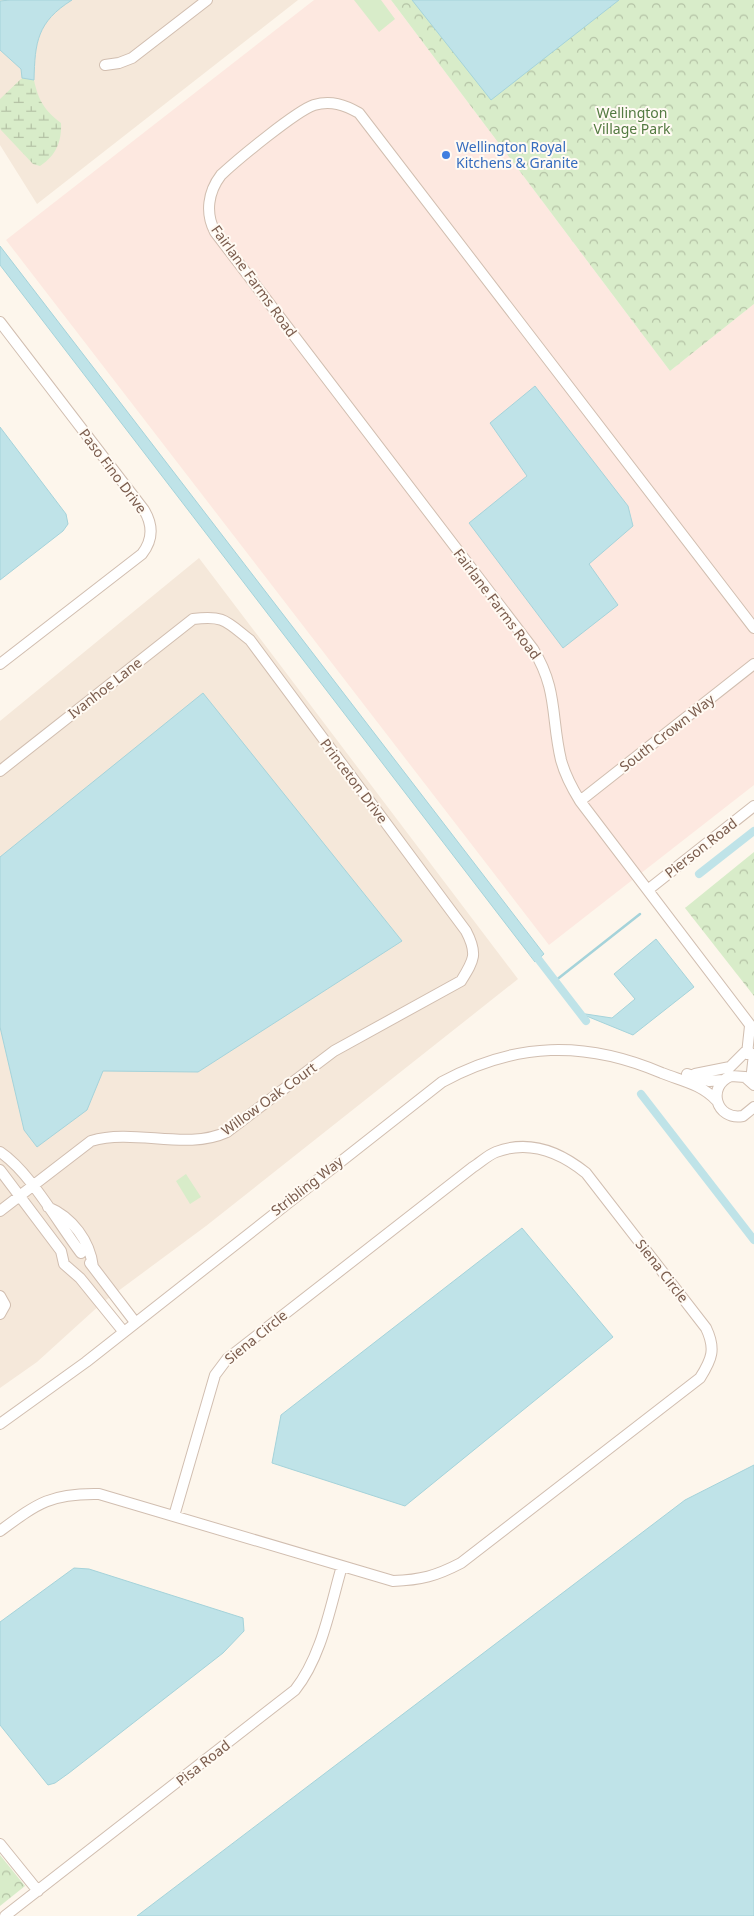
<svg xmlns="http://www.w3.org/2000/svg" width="754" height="1916" viewBox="0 0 754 1916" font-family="'Noto Sans',sans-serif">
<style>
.residential{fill:#f5e8da}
.commercial{fill:#fde8e0}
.grass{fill:#d8ecc9}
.wetland{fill:url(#wetland-marsh)}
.park{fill:url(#park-crowns)}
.water{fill:#bfe3e8;stroke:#a5d3da}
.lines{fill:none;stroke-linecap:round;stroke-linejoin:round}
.stream{stroke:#a5d3da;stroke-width:2.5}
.canal{stroke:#bfe3e8;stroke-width:8}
.minor-casing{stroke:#d1beb0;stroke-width:12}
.minor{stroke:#fff;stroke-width:10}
.shop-dot{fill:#3f7fe0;stroke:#fffaf3;stroke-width:2}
.labels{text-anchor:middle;stroke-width:4;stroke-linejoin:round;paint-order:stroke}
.park-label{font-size:14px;fill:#537a41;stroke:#fffaf3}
.shop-label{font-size:14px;fill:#366cbe;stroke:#fffaf3;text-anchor:start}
.street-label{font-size:14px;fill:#7a5c4d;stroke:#fffaf3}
</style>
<defs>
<pattern id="wetland-marsh" width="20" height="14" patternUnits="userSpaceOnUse" patternTransform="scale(1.25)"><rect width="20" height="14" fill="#d8ecc9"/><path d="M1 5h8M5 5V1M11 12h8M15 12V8" fill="none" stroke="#b4c2a5"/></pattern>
<pattern id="park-crowns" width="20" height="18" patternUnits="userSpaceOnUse" patternTransform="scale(1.25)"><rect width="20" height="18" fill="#d8ecc9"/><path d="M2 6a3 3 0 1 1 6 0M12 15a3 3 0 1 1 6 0" fill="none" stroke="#b4c2a5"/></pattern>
</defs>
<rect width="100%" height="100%" fill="#fdf6ec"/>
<path class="residential" d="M0 0H298L37 204 0 145Z
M199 558 518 979 206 1226 102 1303 37 1362 0 1388V721Z"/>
<path class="commercial" d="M314 0H391L670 371 754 304V785L549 945 6 240Z"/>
<path class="grass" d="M354 0H381L395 19 379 32Z
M186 1174 201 1197 190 1204 176 1181Z"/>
<path class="wetland" d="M22 78 34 80C38 100 45 111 61 123 62 141 56 156 40 166L33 164 0 129V99Z"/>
<path class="park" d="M391 0H754V304L670 371Z
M754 852V996L685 908Z
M0 1855 25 1886 0 1906Z"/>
<path class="water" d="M10 0H72C37 22 35 42 34 80L22 78 21 69 0 50V1Z
M412 0H619L491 100Z
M0 246 544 954 535 962 0 265Z
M535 386 628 506 633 526 589 564 618 605 563 648 469 523 527 476 490 423Z
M0 427 66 514 68 524 63 531 0 580Z
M203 693 402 941 198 1072 103 1071 87 1110 37 1147 24 1130 0 1027V857Z
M656 939 694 987 633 1035 579 1013 612 1018 635 999 614 974Z
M522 1228 613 1337 405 1506 272 1463 281 1415Z
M754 1465V1916H137L685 1500Z
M74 1568 89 1569 243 1618 244 1631 223 1653 69 1773 55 1783 48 1785 0 1725V1622Z"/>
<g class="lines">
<path class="stream" d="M555 981 640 914"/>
<path class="canal" d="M699 874 754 831
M532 951 586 1021
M641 1094 754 1240"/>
<defs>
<path id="minor" d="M105 65 119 63 132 58 207 0
M0 322 144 510C153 525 153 540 142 554L0 664
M754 628 359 113C345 105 331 100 314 105 296 111 237 160 221 175 208 192 205 213 215 232L533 649C558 689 551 718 561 760 565 775 572 788 580 801L754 1030
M0 771 193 619C224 615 226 621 250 640L466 931C478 954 474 960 461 981L334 1051 227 1132C186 1151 135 1128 91 1141L0 1211
M580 801 754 664
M649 889 754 806
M747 1054 750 1026
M687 1074 709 1081 724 1080
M695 1074 730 1067 748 1049
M751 1081 754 1054
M754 1085 745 1077 731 1076C706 1086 716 1121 743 1116L754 1107
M0 1152C30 1172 58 1223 81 1253
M0 1170 61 1251 64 1264 80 1278 123 1331
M48 1207C72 1217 90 1241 93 1267
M90 1263 135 1322
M0 1296 5 1305 0 1314
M0 1424 86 1362 442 1082C515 1042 585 1040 662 1073 682 1081 701 1084 716 1100
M0 1531C38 1503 51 1493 99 1494L393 1581C421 1580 436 1576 461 1563L700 1378C712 1359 716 1349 706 1328L586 1173C560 1152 530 1139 496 1152 488 1155 481 1162 473 1167L227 1359 215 1375 174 1516
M0 1844 38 1891
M5 1916 295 1690C322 1656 330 1607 342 1566"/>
</defs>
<use href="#minor" class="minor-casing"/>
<use href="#minor" class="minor"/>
</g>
<circle class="shop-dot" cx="446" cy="155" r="5"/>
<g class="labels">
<g class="park-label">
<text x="632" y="118">Wellington<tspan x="632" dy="16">Village Park</tspan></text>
</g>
<g class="shop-label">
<text x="456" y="152">Wellington Royal<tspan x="456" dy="16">Kitchens &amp; Granite</tspan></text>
</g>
<g class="street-label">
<text transform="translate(254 281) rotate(54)" y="5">Fairlane Farms Road</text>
<text transform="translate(113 471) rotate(53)" y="5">Paso Fino Drive</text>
<text transform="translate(497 604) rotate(53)" y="5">Fairlane Farms Road</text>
<text transform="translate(105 688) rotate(-38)" y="5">Ivanhoe Lane</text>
<text transform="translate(667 733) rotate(-38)" y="5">South Crown Way</text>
<text transform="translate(354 781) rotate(53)" y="5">Princeton Drive</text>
<text transform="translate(701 848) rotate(-38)" y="5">Pierson Road</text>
<text transform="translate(269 1099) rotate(-36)" y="5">Willow Oak Court</text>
<text transform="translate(307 1186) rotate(-38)" y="5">Stribling Way</text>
<text transform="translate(662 1271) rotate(52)" y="5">Siena Circle</text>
<text transform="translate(256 1337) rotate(-39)" y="5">Siena Circle</text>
<text transform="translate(203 1763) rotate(-38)" y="5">Pisa Road</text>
</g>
</g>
</svg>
